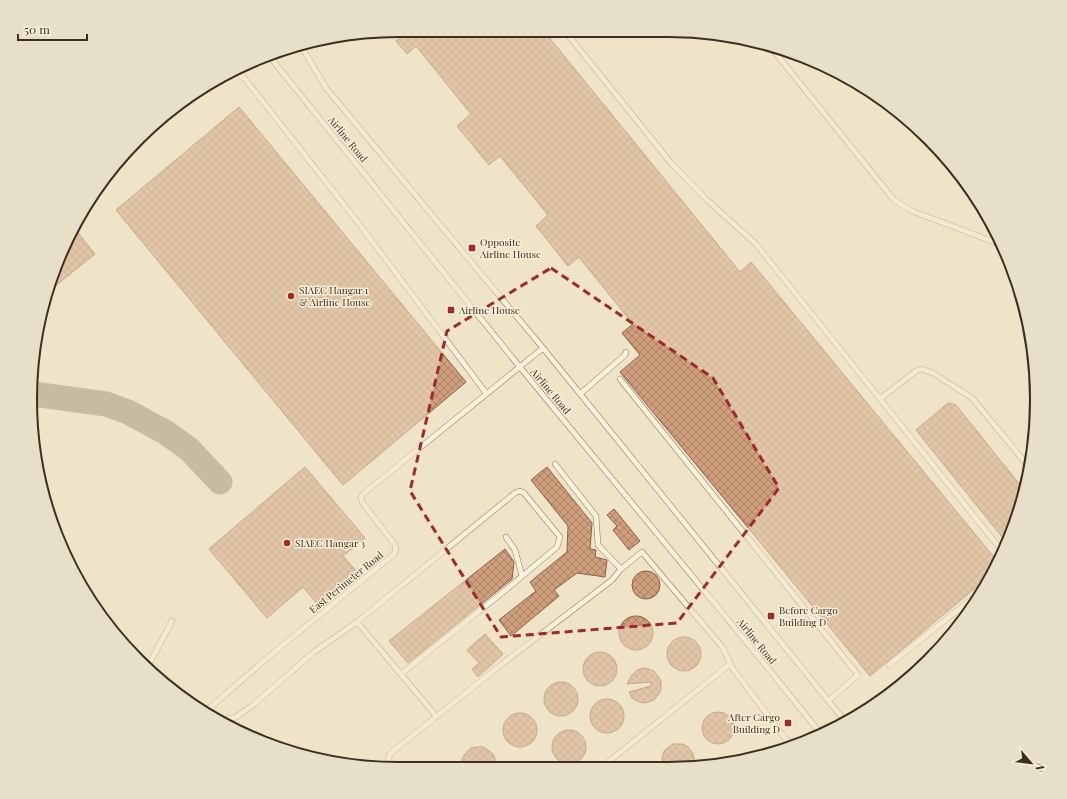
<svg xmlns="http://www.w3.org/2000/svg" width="1067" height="799" viewBox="0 0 1067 799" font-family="'Playfair Display',serif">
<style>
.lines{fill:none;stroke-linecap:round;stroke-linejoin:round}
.taxiway{stroke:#968974;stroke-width:25}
.building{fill:url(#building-cross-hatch);stroke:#8d5f41}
.service-casing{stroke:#8d765c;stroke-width:6}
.service{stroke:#faf1dc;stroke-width:5}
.marked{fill:none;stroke:#9e2a2b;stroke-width:3;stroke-dasharray:8 5;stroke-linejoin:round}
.poi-dot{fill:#9e2a2b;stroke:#f7eed8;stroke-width:1.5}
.labels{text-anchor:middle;stroke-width:3;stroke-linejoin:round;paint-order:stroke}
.street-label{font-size:10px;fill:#3d2e20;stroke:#f7eed8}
.poi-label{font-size:10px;fill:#3d2e20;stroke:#f7eed8;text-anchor:start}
.rim{fill:none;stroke:#3d2e20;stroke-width:2}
</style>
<defs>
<pattern id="building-cross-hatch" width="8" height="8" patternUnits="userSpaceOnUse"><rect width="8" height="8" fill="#cf9f7d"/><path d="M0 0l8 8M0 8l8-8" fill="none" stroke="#a98266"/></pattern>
</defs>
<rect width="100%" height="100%" fill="#f0e4c8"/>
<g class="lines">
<path class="taxiway" d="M33 394 106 404 128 412 165 432 189 449 220 482"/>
</g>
<path class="building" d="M409 30H543L740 272 751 262 998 562 992 574 870 676 620 372 640 355 622 333 633 324 579 257 568 266 536 226 548 215 500 156 489 165 457 126 471 114 416 46 407 54 396 41Z
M239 107 466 382 343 485 116 210Z
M74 228 95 254 49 291 68 236Z
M948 403 956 405 1024 490 1017 518 1006 542 916 430Z
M305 467 365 538 343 556 359 574 320 607 303 587 267 618 209 549Z
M547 467 592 523 590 549 596 550 595 557 607 560 605 577 577 573 554 590 559 596 511 636 499 620 536 591 530 582 567 552 568 526 531 480Z
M614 509 640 541 629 550 613 530 617 526 607 515Z
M505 549 514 562 512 579 408 663 389 641Z
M632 585a14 14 0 1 1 28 0a14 14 0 1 1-28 0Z
M619 633a17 17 0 1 1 34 0a17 17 0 1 1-34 0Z
M485 634 503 654 478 677 472 669 479 663 467 650Z
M667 654a17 17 0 1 1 34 0a17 17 0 1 1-34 0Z
M583 669a17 17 0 1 1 34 0a17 17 0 1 1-34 0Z
M643 668 649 669 654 671 658 676 661 681V690L658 695 654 700 649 702 643 703 637 701 632 698 629 692 651 686V682L627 684 631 676 637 670Z
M544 699a17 17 0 1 1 34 0a17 17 0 1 1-34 0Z
M590 716a17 17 0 1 1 34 0a17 17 0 1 1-34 0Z
M702 728a16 16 0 1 1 32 0a16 16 0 1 1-32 0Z
M503 730a17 17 0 1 1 34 0a17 17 0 1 1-34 0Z
M552 747a17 17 0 1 1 34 0a17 17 0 1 1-34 0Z
M673 744H683L688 747 692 752 694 757 693 766H663L662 757 664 751Z
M477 747H483L488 750 493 754 495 759 496 767 461 768 462 759 465 754 471 748Z"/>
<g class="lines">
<defs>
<path id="service" d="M564 30 671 163 707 200 756 244 767 258 1002 551
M300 44 326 88 543 348 844 720
M769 45 894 200 912 211 1002 245
M270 57 519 366 763 662 821 734
M230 73H238L245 79 356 220 486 393
M136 142 171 113
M620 379 858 675 828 701
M580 394 625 355 626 352
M881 398 916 371 921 369 933 373 972 398 1029 467
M555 464 596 516 598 545 621 569
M506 537 515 550 522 576
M357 622 436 716
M889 665 983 590
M147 668 172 621
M205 712 266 659 394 554 396 550 395 545 362 502 361 498 363 494 543 348
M216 720H223L236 717 253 705 314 652 357 622 515 493 520 491 524 493 560 537 557 547 508 588 401 674
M602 767 730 664
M398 768 391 764 388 760 389 756 392 752 502 664 612 580 621 569 642 552 723 648 733 669 791 746"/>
</defs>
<use href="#service" class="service-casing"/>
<use href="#service" class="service"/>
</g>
<path d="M0 0H1067V799H0ZM551 268 713 378 779 488 677 623 501 637 410 491 447 331Z" fill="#f0e4c8" fill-opacity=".55" fill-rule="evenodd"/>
<path class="marked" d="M551 268 713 378 779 488 677 623 501 637 410 491 447 331Z"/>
<g class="poi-dot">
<rect x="468" y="244" width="8" height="8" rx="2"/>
<circle cx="291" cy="296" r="4"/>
<rect x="447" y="306" width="8" height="8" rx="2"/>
<circle cx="287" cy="543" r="4"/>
<rect x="767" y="612" width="8" height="8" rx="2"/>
<rect x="784" y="719" width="8" height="8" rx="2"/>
</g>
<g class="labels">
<g class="street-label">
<text transform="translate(348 139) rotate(51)" y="4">Airline Road</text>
<text transform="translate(551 391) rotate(50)" y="4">Airline Road</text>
<text transform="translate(346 582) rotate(-39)" y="4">East Perimeter Road</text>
<text transform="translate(757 641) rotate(51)" y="4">Airline Road</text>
</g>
<g class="poi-label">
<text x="480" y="246">Opposite<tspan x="480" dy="12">Airline House</tspan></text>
<text x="299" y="294">SIAEC Hangar 1<tspan x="299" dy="12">&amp; Airline House</tspan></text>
<text x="459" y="314">Airline House</text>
<text x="295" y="547">SIAEC Hangar 3</text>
<text x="779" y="614">Before Cargo<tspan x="779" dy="12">Building D</tspan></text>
<text x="780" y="721" text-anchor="end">After Cargo<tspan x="780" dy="12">Building D</tspan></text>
</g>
</g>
<path d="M0 0H1067V799H0ZM399 37H668A362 362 0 0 1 1030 399V400A362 362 0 0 1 668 762H399A362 362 0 0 1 37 400V399A362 362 0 0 1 399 37Z" fill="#e8dfc9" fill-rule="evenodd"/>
<path class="rim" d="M399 37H668A362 362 0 0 1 1030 399V400A362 362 0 0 1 668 762H399A362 362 0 0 1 37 400V399A362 362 0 0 1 399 37Z"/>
<g transform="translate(1031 763) rotate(118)" stroke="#f7eed8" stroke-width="3" paint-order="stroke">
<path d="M0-3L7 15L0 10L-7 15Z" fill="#3d2e20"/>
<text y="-6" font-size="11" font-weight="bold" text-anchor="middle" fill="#3d2e20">N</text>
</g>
<path d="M18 34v6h69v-6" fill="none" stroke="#3d2e20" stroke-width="2"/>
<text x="24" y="34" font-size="12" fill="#3d2e20" stroke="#f7eed8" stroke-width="3" paint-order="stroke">50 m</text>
</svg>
